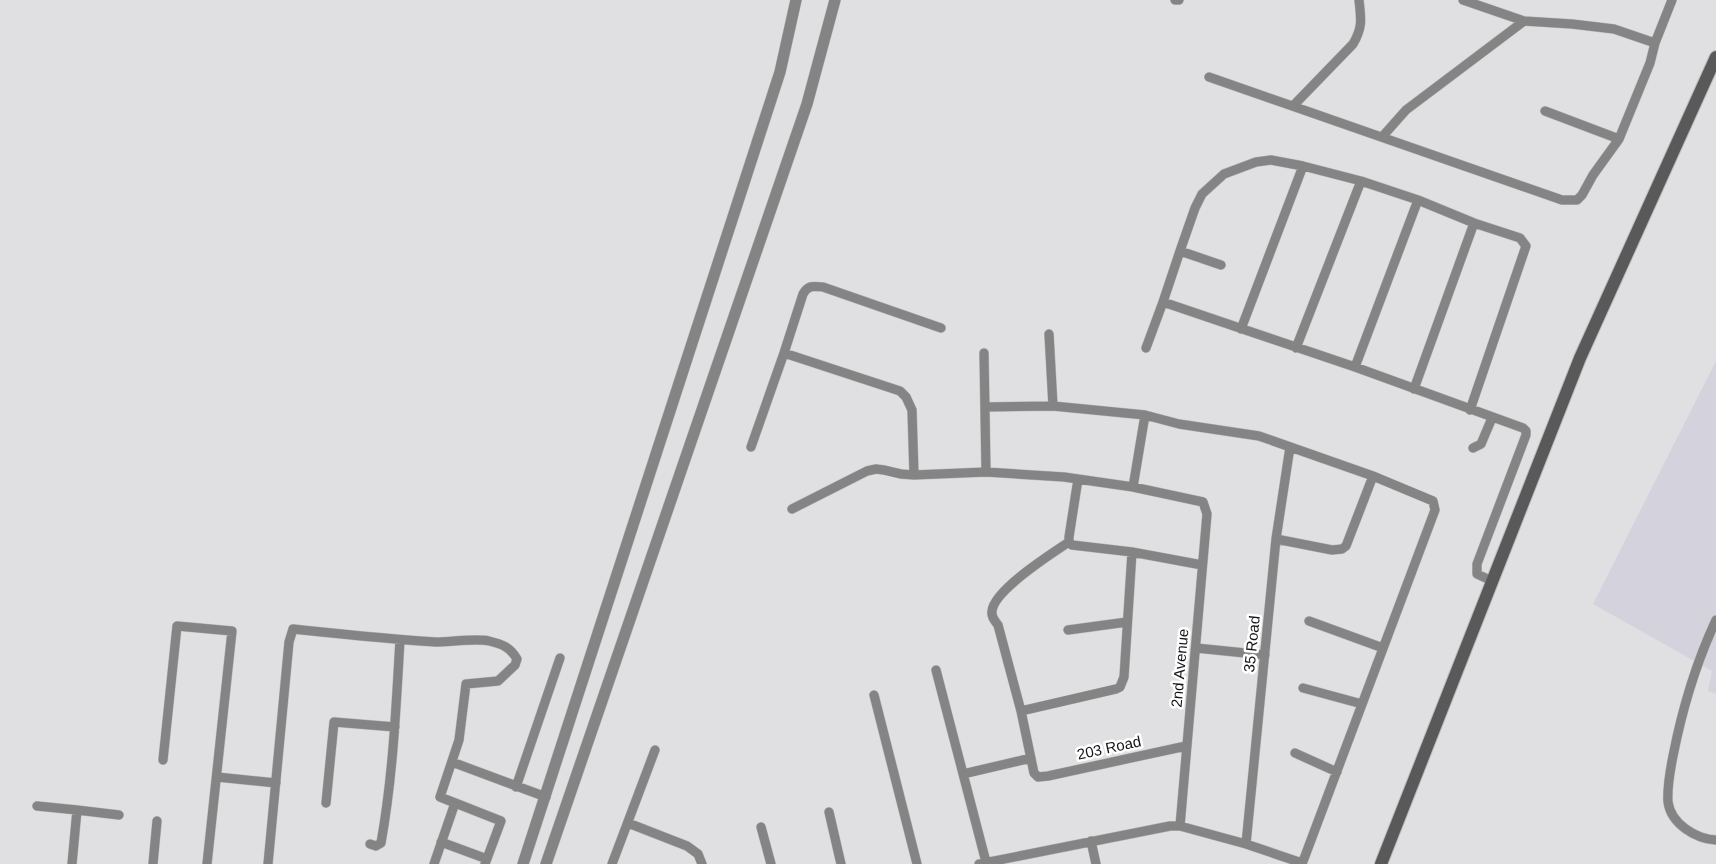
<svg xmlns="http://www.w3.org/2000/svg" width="1716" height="864" viewBox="0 0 1716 864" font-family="Helvetica,sans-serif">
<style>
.built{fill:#d4d3dd}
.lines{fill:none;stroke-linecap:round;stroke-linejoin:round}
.minor-casing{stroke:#bbbabd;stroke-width:10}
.tertiary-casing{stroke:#bbbabd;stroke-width:12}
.secondary-casing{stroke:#bbbabd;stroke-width:14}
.minor{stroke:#858485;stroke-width:9}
.tertiary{stroke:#858485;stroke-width:11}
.secondary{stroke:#5a595a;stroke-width:12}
.labels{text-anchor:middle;stroke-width:5;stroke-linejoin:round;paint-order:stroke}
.street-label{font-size:15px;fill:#141415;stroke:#fff}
</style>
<rect width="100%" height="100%" fill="#e0dfe2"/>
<path class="built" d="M1716 361V694L1708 691 1712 671 1593 604Z"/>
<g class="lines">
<defs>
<path id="minor" d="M1175 0H1179
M1463 0 1524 21
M1209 77 1562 200H1577L1582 195 1593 175 1619 139 1650 63 1655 43 1672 0
M1293 106 1353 44C1363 27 1361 19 1359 0
M1545 111 1619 139
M1382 137 1406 110 1524 21 1572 24 1614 29 1655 43
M1180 251 1221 265
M1163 302 1180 251 1195 208 1202 194 1224 174 1256 162 1271 160 1303 166 1361 181 1418 200 1474 223 1520 238 1526 246 1470 410
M1241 329 1303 166
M1049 334 1053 406
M1146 348 1163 302 1355 367 1523 428 1526 431V435L1477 564V574L1492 581
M1296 348 1361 181
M784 353 900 391 906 397 912 410 914 475
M984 353 986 472
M1355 367 1418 200
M1414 389 1474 223
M985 407 1053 406 1145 415 1179 424 1259 436 1373 476 1433 501 1435 510 1302 864
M751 447 784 353 803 294C808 285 813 286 823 287L941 328
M1473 448 1481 444 1492 418
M1078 479 1069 537V542L1072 545 1132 552 1202 565
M1133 487 1145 415
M792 509 867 471 876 469 884 470 901 474 914 475 986 472 1064 477 1133 487 1203 502 1207 514 1180 826
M1276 539 1332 550 1342 549 1346 546 1373 476
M1069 542C1051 554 994 590 992 611 991 617 995 621 998 625L1021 711 1034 773 1038 777 1048 776 1186 746
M1716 620C1696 663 1682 710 1673 756 1670 771 1667 787 1668 802 1671 824 1696 839 1716 840
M1309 621 1383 648
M1068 630 1127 622
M1196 648 1265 655
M936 670 986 862
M1303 688 1362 704
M874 695 917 864
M1021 711 1116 689 1120 687 1124 677 1132 552
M1295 753 1337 772
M163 760 177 626 232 631 207 864
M452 762 546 797
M963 774 1031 758
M217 777 276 783
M516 787 560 658
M326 803 334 722 395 727
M37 806 77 810 72 864
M77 810 119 815
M829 812 841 864
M628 823 687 846 698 854 702 864
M761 827 771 864
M1091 841 1096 864
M441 842 487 859
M370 844 376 846 381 843C393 776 396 708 400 640
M1246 844 1276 539 1290 447
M153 864 157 821
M268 864 289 642 293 629C341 634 388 639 436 642 451 642 477 638 489 641 502 644 510 647 517 659L515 665 498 681 466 684 459 740 440 797 501 821 485 864
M434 864 455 803
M612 864 655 750
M979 864 1170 826H1180L1246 844 1302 863"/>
<path id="tertiary" d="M523 864 780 72 796 0
M546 864 807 104 835 0"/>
<path id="secondary" d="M1381 864 1580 358 1716 57"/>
</defs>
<use href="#minor" class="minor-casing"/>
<use href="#tertiary" class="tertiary-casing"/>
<use href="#secondary" class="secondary-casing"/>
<use href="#minor" class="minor"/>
<use href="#tertiary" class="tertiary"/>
<use href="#secondary" class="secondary"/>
</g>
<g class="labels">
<g class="street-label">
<text transform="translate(1252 644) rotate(-84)" y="5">35 Road</text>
<text transform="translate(1180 668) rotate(-85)" y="5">2nd Avenue</text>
<text transform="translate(1109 748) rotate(-12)" y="5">203 Road</text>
</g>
</g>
</svg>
